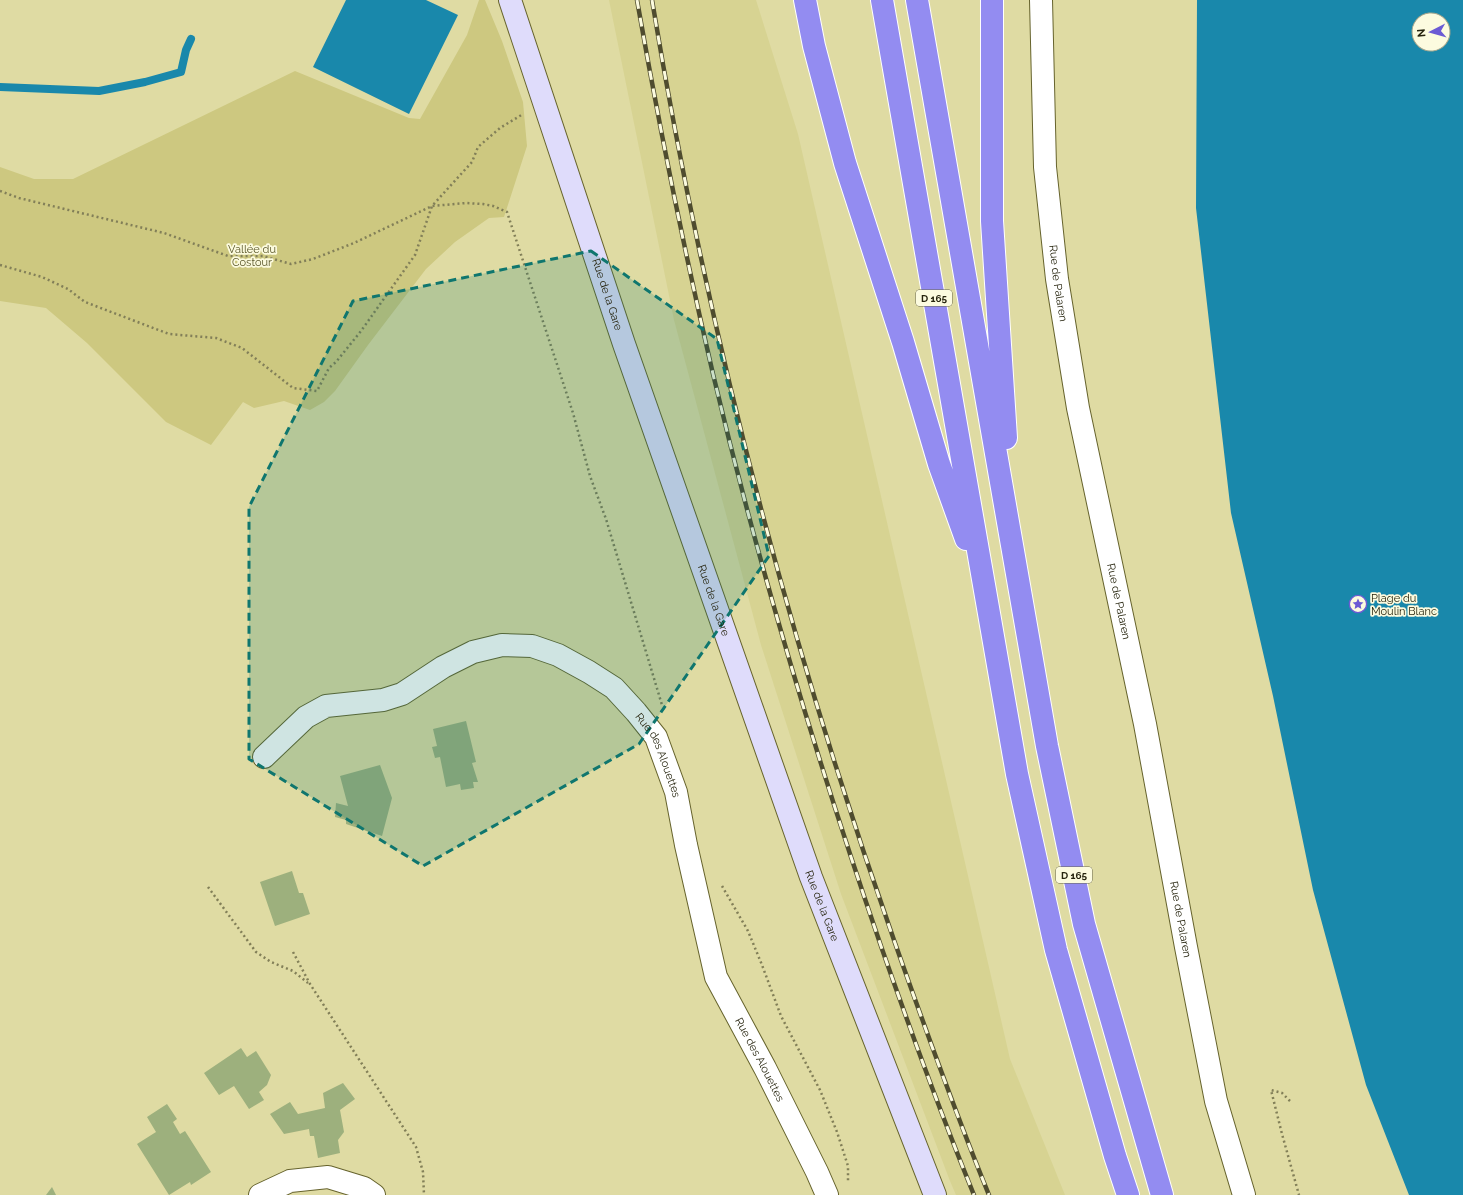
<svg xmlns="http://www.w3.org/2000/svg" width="1463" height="1195" viewBox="0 0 1463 1195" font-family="Raleway,sans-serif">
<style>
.built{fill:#d7d392}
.green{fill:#cdc880}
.water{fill:#1988ab;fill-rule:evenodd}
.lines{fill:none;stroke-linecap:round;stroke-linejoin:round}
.stream{stroke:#1988ab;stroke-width:8}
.building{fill:#9db07d}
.street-casing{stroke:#66632d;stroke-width:24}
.secondary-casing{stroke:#66632d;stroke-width:24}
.highway-casing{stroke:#fff;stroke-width:24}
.path{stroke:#827f58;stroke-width:2.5;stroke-dasharray:2 3;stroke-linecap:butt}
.street{stroke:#fff;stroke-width:22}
.secondary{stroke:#dfdcfb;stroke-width:22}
.highway{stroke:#938cf1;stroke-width:22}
.rail-casing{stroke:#4f4c2f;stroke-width:4.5}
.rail{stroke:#fcfbdf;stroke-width:3;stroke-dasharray:9;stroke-linecap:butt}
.marked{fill:#0f766e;fill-opacity:0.2;stroke:#0f766e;stroke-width:3;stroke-dasharray:8 5;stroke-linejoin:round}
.labels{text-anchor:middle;stroke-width:3.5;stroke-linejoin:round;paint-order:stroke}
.shield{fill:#fcfbdf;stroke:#66644d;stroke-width:1}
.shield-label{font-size:10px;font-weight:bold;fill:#26240e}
.park-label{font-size:11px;fill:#595629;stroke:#fcfbdf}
.street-label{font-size:11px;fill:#26240e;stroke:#fcfbdf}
.poi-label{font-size:11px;fill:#26240e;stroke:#fcfbdf;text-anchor:start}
</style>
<rect width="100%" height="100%" fill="#dfdba3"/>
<path class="built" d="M609 0H756L798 134 1010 1059 1065 1195H956L950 1181 841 894 761 645 674 320Z"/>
<path class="green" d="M479 0H485L502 41 523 102 527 146 504 217 489 218 455 242 426 269 368 345 335 391 324 402 310 410 284 401 254 408 243 402 211 445 166 422 87 343 46 308 0 301V167L34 179H73L295 71 409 118 420 119 467 35Z"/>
<path class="water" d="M346 0H426L458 15 409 114 313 67Z
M1197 0H1463V1195H1409L1366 1085 1313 890 1273 696 1231 513 1196 208ZM1419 20H1443V44H1419Z"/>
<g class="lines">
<path class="stream" d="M0 87 99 91 145 82 181 72 186 50 191 39"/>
</g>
<path class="building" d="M466 721 476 762 472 763 478 782H473L474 788 461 790 460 784 446 787 440 757 435 758 432 747 437 746 433 729Z
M380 765 392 798 382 836 346 824V820L335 817 336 803 348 806 340 776Z
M292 871 299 893H303L310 914 275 926 260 882Z
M241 1048 247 1057 256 1051 271 1075 267 1085 259 1092 264 1100 249 1109 234 1086 219 1095 204 1073Z
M343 1083 355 1099 340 1110 344 1132 338 1140 340 1153 318 1158 314 1136H310L309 1129 284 1134 270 1114 290 1102 298 1114 325 1108 323 1093Z
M167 1104 177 1119 173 1122 180 1134 185 1131 211 1172 191 1185 190 1182 169 1195 137 1144 156 1132 147 1117Z
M52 1187 56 1195H46Z"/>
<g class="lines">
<defs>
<g id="street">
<path id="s1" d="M1041 0 1045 167 1057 279 1078 408 1145 724 1186 947 1216 1101 1244 1195"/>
<path id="s2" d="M264 757 306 717 326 706 383 700 402 694 443 667 473 652 502 645 532 646 558 655 589 672 614 688 636 712 656 737 676 792 686 845 716 977 765 1068 817 1172 827 1195"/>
<path d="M260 1195 290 1181 328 1177 364 1188 374 1195"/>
</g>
<g id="secondary">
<path id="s3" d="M510 0 624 344 811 877 935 1195"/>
</g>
<path id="highway" d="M805 0 814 46 845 163 903 342 939 464 966 539
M882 0 1017 774 1056 950 1115 1156 1128 1195
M917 0 1047 746 1084 924 1162 1195
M992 0V221L1006 438"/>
</defs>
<use href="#street" class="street-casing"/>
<use href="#secondary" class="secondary-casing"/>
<use href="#highway" class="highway-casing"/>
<path class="path" d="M0 191 19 198 164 233 228 256H263L291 264 313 259 354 243 432 206 466 203 483 204 493 206 507 212 573 413 590 476 606 519 662 705
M0 265 42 277 68 289 85 302 169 334 216 338 242 348 293 388 317 391 329 368 336 362 361 331 415 255 432 206 472 162 478 147 500 128 523 114
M722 886 748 931 762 965 781 1016 820 1090 837 1132 848 1166V1181
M208 887 256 952 271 962 293 971 308 983
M293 952 310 984 416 1147 423 1172 424 1195
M1290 1101 1282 1093 1271 1090 1282 1134 1299 1195"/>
<use href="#street" class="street"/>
<use href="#secondary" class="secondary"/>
<use href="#highway" class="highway"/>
<defs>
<path id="rail" d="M637 0C659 125 684 250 713 374 759 568 817 760 882 949 911 1032 941 1114 974 1195
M652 0C705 321 787 637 895 943 925 1028 955 1112 989 1195"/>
</defs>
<use href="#rail" class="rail-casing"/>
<use href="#rail" class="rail"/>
</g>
<path class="marked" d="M591 251 717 339 769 556 639 744 423 866 249 759V507L353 301Z"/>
<defs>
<symbol id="sight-ring" viewBox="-11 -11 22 22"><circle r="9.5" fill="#fcfbdf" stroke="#6b5ad4" stroke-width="1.5"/><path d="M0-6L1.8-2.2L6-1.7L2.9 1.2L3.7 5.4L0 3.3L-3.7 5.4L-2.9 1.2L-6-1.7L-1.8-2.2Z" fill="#6b5ad4"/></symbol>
</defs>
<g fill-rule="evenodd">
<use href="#sight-ring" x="1348" y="594" width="20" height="20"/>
</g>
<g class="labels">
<g class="shield">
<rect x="916" y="290" width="36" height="16" rx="3"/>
<rect x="1056" y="867" width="36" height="16" rx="3"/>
</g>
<g class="shield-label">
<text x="934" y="302">D 165</text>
<text x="1074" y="879">D 165</text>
</g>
<g class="park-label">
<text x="252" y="253">Vallée du<tspan x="252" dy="13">Costour</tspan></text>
</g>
<g class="street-label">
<text dy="4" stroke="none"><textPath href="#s1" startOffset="284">Rue de Palaren</textPath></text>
<text dy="4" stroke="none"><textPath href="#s3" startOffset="310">Rue de la Gare</textPath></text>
<text dy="4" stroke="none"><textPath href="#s3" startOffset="634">Rue de la Gare</textPath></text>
<text dy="4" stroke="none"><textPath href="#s1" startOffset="608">Rue de Palaren</textPath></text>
<text dy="4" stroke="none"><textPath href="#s2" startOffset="475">Rue des Alouettes</textPath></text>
<text dy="4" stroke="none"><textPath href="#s3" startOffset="958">Rue de la Gare</textPath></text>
<text dy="4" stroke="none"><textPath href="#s1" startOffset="932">Rue de Palaren</textPath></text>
<text dy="4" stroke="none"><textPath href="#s2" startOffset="799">Rue des Alouettes</textPath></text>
</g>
<g class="poi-label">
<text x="1371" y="602">Plage du<tspan x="1371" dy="13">Moulin Blanc</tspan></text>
</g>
</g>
<g transform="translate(1431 32) rotate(264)"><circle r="19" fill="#fcfbdf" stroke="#a6a58b"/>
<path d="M0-3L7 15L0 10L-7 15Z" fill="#6b5ad4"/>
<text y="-6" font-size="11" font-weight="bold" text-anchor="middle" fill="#26240e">N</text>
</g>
</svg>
